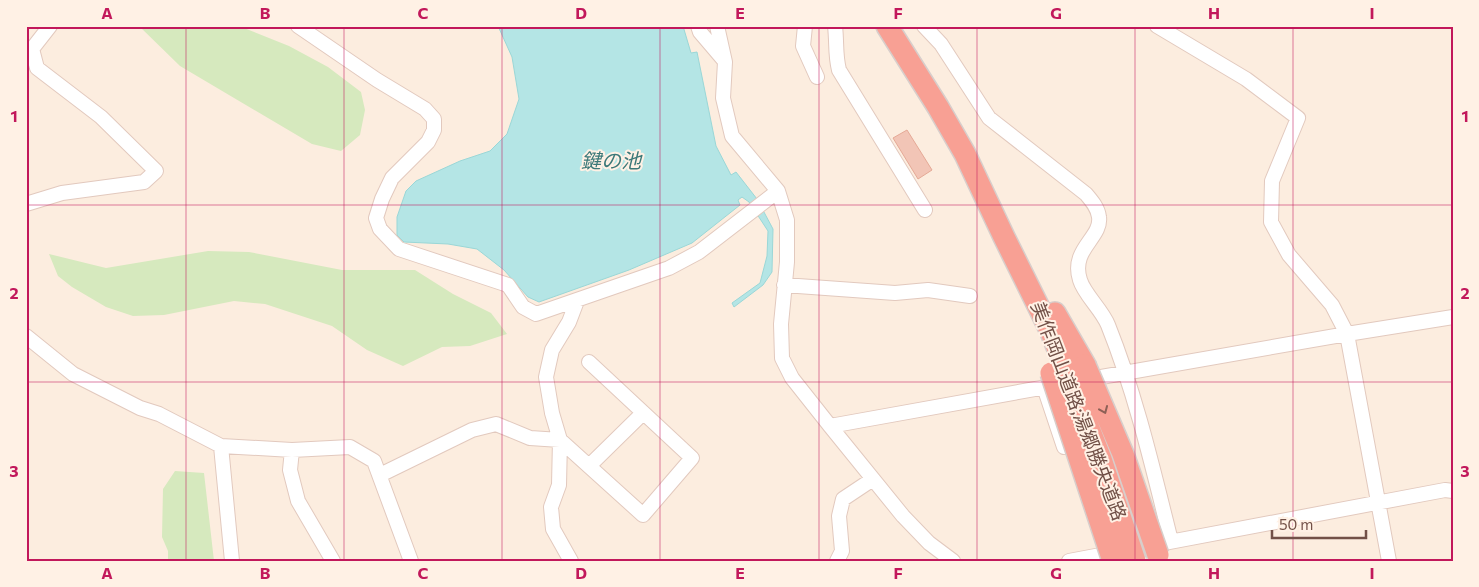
<svg xmlns="http://www.w3.org/2000/svg" width="1479" height="587" viewBox="0 0 1479 587" font-family="Commissioner,'Noto Sans JP',sans-serif">
<style>
.green{fill:#d6e9be}
.water{fill:#b4e5e5;stroke:#9ad7d7}
.building{fill:#f2c5b6;stroke:#e5a996}
.lines{fill:none;stroke-linecap:round;stroke-linejoin:round}
.minor-casing{stroke:#e2c9be;stroke-width:16}
.highway-casing{stroke:#d8cecb;stroke-width:24}
.minor{stroke:#fff;stroke-width:14}
.highway{stroke:#f8a094;stroke-width:21}
.highway-bridge-casing{stroke:#d8cecb;stroke-width:24;stroke-linecap:butt}
.highway-bridge{stroke:#f8a094;stroke-width:21}
.oneway{stroke:#8d6056}
.grid{fill:none;stroke:#c2185b;stroke-width:1;stroke-opacity:0.55}
.labels{text-anchor:middle;stroke-width:4;stroke-linejoin:round;paint-order:stroke}
.street-label{font-size:19px;fill:#725047;stroke:#fff1e5}
.water-label{font-size:20px;font-style:italic;fill:#3b7878;stroke:#fff1e5}
.neatline{fill:none;stroke:#c2185b;stroke-width:2}
.grid-label{font-size:16px;text-anchor:middle;font-weight:bold;fill:#c2185b}
</style>
<rect width="100%" height="100%" fill="#fceddf"/>
<path class="green" d="M139 26H239L289 46 328 67 361 92 365 110 360 135 341 151 312 144 180 66Z
M208 251 249 252 342 270H415L453 294 491 313 507 334 470 346 442 347 403 366 367 350 332 326 265 304 234 301 164 315 133 316 106 307 72 287 58 276 49 254 106 268Z
M175 471 204 473 214 561H168V551L162 537 163 489Z"/>
<path class="water" d="M498 26H683L691 53 697 52 716 146 731 175 736 172 757 199 773 229 772 272 763 285 734 307 732 303 760 283 767 256 768 231 749 202 742 197 738 200 740 205 692 243 629 270 539 302 528 297 504 270 477 249 448 244 404 242 397 235V217L406 191 416 181 460 161 490 151 507 134 519 99 512 57Z"/>
<path class="building" d="M907 130 932 170 918 179 893 138Z"/>
<g class="lines">
<defs>
<path id="minor" d="M298 26 377 80 425 109 434 119V130L428 142 392 178 382 199 376 218 380 229 399 249 508 285 523 307 536 314 669 268 699 252 778 191
M698 26 700 32 723 59
M717 26 725 62 723 98 732 136 778 191 787 220V262L781 324 782 358 792 378 830 426 903 516 929 543 953 561
M805 26 803 46 817 77
M835 26C837 43 835 54 839 70L925 210
M924 26 941 44 989 118 1086 194C1092 201 1098 208 1099 217 1102 238 1070 249 1080 280 1084 294 1102 310 1108 325 1136 395 1153 469 1171 541
M1157 26 1246 79 1298 118 1272 181 1271 222 1289 255 1332 305 1347 334 1389 561
M26 204 62 193 144 182 156 171 101 117 37 68 32 49 50 26
M784 285 895 293 928 290 970 296
M26 336 73 374 140 408 159 414 221 446 292 450 350 447 374 461 411 561
M1084 380 1347 334 1453 317
M1044 387 1064 447
M830 426 1063 384
M221 446 232 561
M292 450 290 470 298 501 333 561
M589 466 643 413
M380 475 472 430 496 424 530 438 560 440 643 515 692 458 589 362
M571 561 553 529 551 507 559 485 560 440 552 413 546 377 552 350 569 322 577 301
M837 561 842 551 839 516 843 499 873 479
M1069 561 1445 490 1453 491"/>
<path id="highway" d="M887 26 938 107 965 154 1004 237 1051 332 1066 369
M1055 313 1085 365"/>
</defs>
<use href="#minor" class="minor-casing"/>
<use href="#highway" class="highway-casing"/>
<use href="#minor" class="minor"/>
<use href="#highway" class="highway"/>
<defs>
<path id="highway-bridge" d="M1085 365 1123 454 1158 555
M1066 369 1101 459 1135 561
M1051 373 1113 561"/>
</defs>
<use href="#highway-bridge" class="highway-bridge-casing"/>
<use href="#highway-bridge" class="highway-bridge"/>
</g>
<defs><path id="oneway-chevron" d="M-2-3.5L2.5 0L-2 3.5" fill="none" stroke-width="1.6" stroke-linecap="round" stroke-linejoin="round" transform="scale(1.25)"/></defs>
<use class="oneway" href="#oneway-chevron" transform="translate(1104 410) rotate(67)"/>
<path class="grid" d="M186 26V561M344 26V561M502 26V561M660 26V561M819 26V561M977 26V561M1135 26V561M1293 26V561M26 205H1453M26 382H1453"/>
<g class="labels">
<g class="street-label">
<text transform="translate(1079 411) rotate(69)" y="7">美作岡山道路;湯郷勝央道路</text>
</g>
<g class="water-label">
<text x="611" y="168">鍵の池</text>
</g>
</g>
<rect width="1479" height="587" fill="none" stroke="#fff1e5" stroke-width="55"/>
<path d="M1272 530v8h94v-8" fill="none" stroke="#725047" stroke-width="2.5"/>
<text x="1279" y="530" font-size="15" fill="#725047" stroke="#fff1e5" stroke-width="4" paint-order="stroke">50 m</text>
<rect x="28" y="28" width="1424" height="532" class="neatline"/>
<g class="grid-label">
<text x="107" y="19">A</text>
<text x="265" y="19">B</text>
<text x="423" y="19">C</text>
<text x="581" y="19">D</text>
<text x="740" y="19">E</text>
<text x="898" y="19">F</text>
<text x="1056" y="19">G</text>
<text x="1214" y="19">H</text>
<text x="1372" y="19">I</text>
<text x="14" y="122">1</text>
<text x="1465" y="122">1</text>
<text x="14" y="299">2</text>
<text x="1465" y="299">2</text>
<text x="14" y="477">3</text>
<text x="1465" y="477">3</text>
<text x="107" y="579">A</text>
<text x="265" y="579">B</text>
<text x="423" y="579">C</text>
<text x="581" y="579">D</text>
<text x="740" y="579">E</text>
<text x="898" y="579">F</text>
<text x="1056" y="579">G</text>
<text x="1214" y="579">H</text>
<text x="1372" y="579">I</text>
</g>
</svg>
